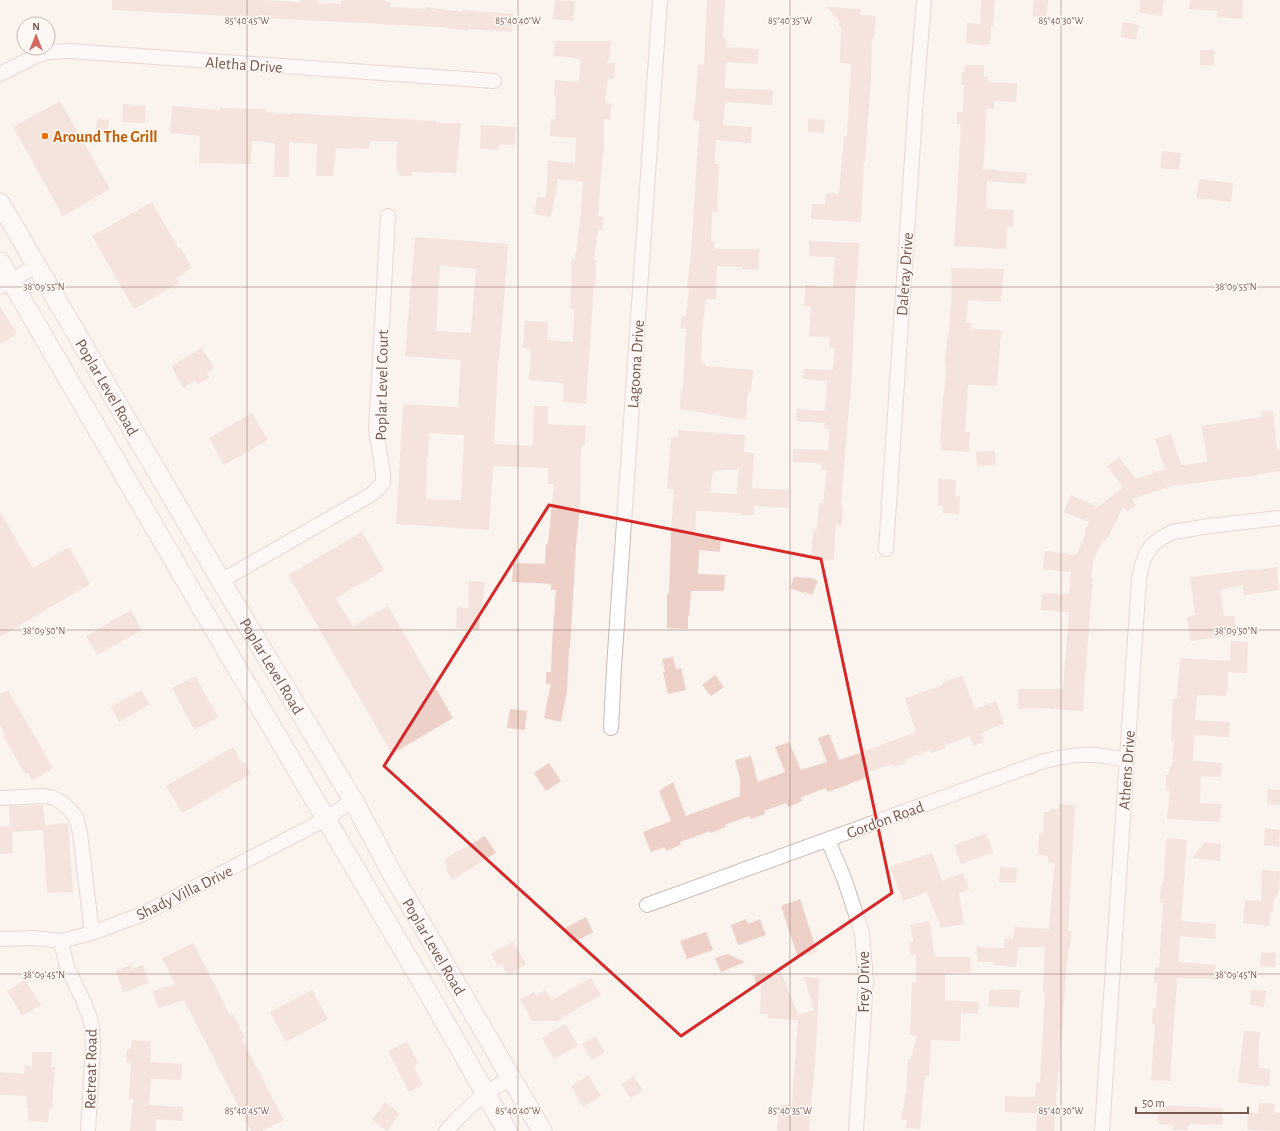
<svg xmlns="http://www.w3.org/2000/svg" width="1280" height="1131" viewBox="0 0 1280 1131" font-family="'Alegreya Sans',sans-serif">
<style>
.building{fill:#edd1c8;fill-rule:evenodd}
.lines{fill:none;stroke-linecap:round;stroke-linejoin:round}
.minor-casing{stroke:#ccbab4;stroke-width:16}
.secondary-casing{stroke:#d1bcb4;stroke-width:21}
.minor{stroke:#fff;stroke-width:14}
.secondary{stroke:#fff;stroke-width:19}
.marked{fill:none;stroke:#d62828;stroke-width:3;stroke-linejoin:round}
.ticks{fill:none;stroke:#745852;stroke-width:1;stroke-opacity:0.45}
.food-dot{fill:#e8710a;stroke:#fdf8f4;stroke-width:1.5}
.labels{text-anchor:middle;stroke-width:3;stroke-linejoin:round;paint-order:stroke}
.street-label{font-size:16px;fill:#745852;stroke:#fdf8f4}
.food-label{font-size:16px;font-weight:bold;fill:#c56008;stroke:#fdf8f4;text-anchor:start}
.ticks-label{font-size:10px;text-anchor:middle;fill:#745852;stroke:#fdf8f4;stroke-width:3;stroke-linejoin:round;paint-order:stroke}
</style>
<rect width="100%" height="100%" fill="#fbf3ee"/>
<path class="building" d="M112 0H266L300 2V0H318L317 3 341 4V0H385V2H391L390 7 425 9V7L462 12V10L513 14 512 32 468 29 467 31 439 27 112 10Z
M555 0 575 1 573 21 553 19Z
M707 0H725L723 39 727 40 726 47 759 49 758 64 726 62 725 88 773 90 772 105 725 102 723 125 752 127 751 143 716 140 715 164H719L717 212 712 211 711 242H715L714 249H759V263L758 270 742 269V267L717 266 716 299H706L702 332 701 363 706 364V366L753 370 751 392H748L746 420 680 409 681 389 683 390 686 329 680 328 682 316 686 317 689 288H687L689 268H690L699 128V121L693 120 694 104H695L698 64 704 65Z
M981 0H995L993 27 991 26 990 44H985V46L966 43 967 23 980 24Z
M1034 0H1048L1046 18 1032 16Z
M1141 0H1164L1162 16 1139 12Z
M1190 0H1243L1242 19 1217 17 1218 11 1189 9Z
M827 7 861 9 860 15 876 16 874 38H872L871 78 866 147 865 162H864L861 222 811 219 812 204H825L826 193 839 194 844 136H847L851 64 840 63 841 26H838L839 21Z
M1123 22 1139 25 1136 40 1121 37Z
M555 41H611L610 53 607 63H615L614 79 608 78 605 103 612 104 610 120 604 119V150H603L598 216 604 217 602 230H598L594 260H596V284H594L586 404 563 402 564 383 529 380 531 349 523 348 525 321 548 322 547 340 573 342 574 309 570 308 571 283 572 259H575L580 224 583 182 558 179 551 217 534 214 537 197 546 198 548 161 575 163 576 138 550 136V135L551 119H555L556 96H554L555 80 579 82 581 60 570 57 554 56Z
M1200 50H1214V66L1200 65Z
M965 65H984V77H988V82L1017 83 1016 102 994 101V109L986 108 985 143 983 169 1027 173 1026 184 987 181 986 209 1014 210 1013 227 1007 226 1006 249 954 246 961 124H957V112H963L964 85H961L962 72H965Z
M60 101 110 189 63 216 13 127Z
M123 104 146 106 145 123 122 122Z
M172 106 220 110V108L265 109 266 112 291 114V113L436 121V123H461L456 174 448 172 447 173 412 172V176H399V172H396L397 142 370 141 369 149 336 148 333 176H316L317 144 289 142V177H274L275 143 252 141 251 164 199 163 200 136 170 133Z
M97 119 109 120 108 135H96Z
M808 119 825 120 824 133 808 132Z
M481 125 516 127 515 145 499 144 498 150 480 148Z
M1162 151 1181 153 1179 170 1160 168Z
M1199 179 1233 183 1231 202 1196 198Z
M152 202 178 248 180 247 192 268 176 278 179 283 134 309 92 236Z
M415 237 508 244 499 363H498L494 444 533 446 534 406H548V424L586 426 585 446H581L580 506 576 546 570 648H569L567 692 561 722 544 718 551 684H546V672H551L552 644 556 590H551V584L512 582 513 563 545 564 546 544H548L554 484H548V468L493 466 489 530 396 524 403 404 458 407 461 360 405 356ZM440 265 476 269 471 333 436 331ZM429 433 464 435 461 500 426 499 427 457H428Z
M809 241 859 243 857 282H856L851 389 850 404H849L841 505H843L842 526 836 525 834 560 811 559 813 530 817 531 819 503 823 504 827 470H821L822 463 792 462 793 449 828 450 829 429H824L825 423 796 421 797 409 825 411 827 381 803 379 804 369 833 370 835 348 829 347 830 337 809 336 811 307 804 306 805 285 833 288 835 257 809 256Z
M951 268 1004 269 1001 302 968 300 966 323H972L971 329 1001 330 997 386 968 385 965 432H970L969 452 941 450V442H940L943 397 944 395 946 368 945 360 949 328 952 288Z
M0 306 17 334 0 344Z
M202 348 214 368 207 373 210 377 198 384 195 380 183 388 171 366Z
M1273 410 1277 450H1280V471L1259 474V475L1165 487V488L1132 499 1136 505 1127 512 1123 507 1106 541 1103 540 1094 558 1091 579H1093L1085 676 1083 711 1049 709V708L1018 709V689H1063L1069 612 1041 610 1042 593 1069 594 1071 572 1043 569 1045 551 1076 555 1086 534 1084 533 1089 522 1064 512 1071 495 1098 507 1123 487 1107 466 1119 457 1136 479 1165 469 1155 439 1171 434 1181 465 1207 462 1202 426 1262 417 1261 412Z
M252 413 268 440 224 465 209 438Z
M678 430 745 435 744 452 754 453 752 488 789 490 788 508 754 506V515H741V513L696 511 695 534 721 537 720 552 699 550 698 574 725 575 724 591H691L689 616H688V629L667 628V593L669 594 671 534 674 490 667 489 671 437H678ZM739 469 737 494 710 493 713 471Z
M995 451 996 465 977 466 976 452Z
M938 479 956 480 955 497H960L959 514 943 513V506L938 505Z
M0 512 33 568 69 547 90 584 0 637Z
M362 532 384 570 336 598 353 626 388 606 453 718 392 754 288 575Z
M1277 567 1279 590 1244 595 1243 585 1220 590 1224 616H1234L1237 635 1191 641 1187 617 1195 615 1190 577 1246 570 1255 569V570Z
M794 577 811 578 818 581 812 595 805 592 804 593 790 588Z
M469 581 484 582 482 609H480L479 630 456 628 457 607 468 608Z
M131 610 142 630 97 655 86 636Z
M1231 641 1248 642 1247 673 1228 672V690H1226V696L1197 695 1195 720 1230 722 1229 737 1194 735 1193 761 1222 763 1221 777 1201 776 1200 803 1221 804 1220 822 1167 819 1170 790H1166V775H1169V766H1172L1174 741H1171L1173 699H1177L1180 658 1230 661Z
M673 657 676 669 681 668 686 690 668 694 663 672H665L662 659Z
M715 675 724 687 711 696 702 685Z
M962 675 975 709 996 701 1004 724 991 728 981 734 984 742 973 746 970 736 945 745 946 748 932 753 930 750 905 759 906 763 893 767 892 764 866 773 867 777 842 787 827 792 826 788 802 797H801L802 801 788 807 786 803 764 811 765 814 751 819 749 816 725 825 726 827 711 833 710 831 680 842 681 845 666 851 665 847 651 852 643 832 671 821 659 791 673 782 686 816 740 796V778L735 760 751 756 758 782 785 772 775 747 789 742 801 770 827 762 818 738 829 734 839 760 857 754 916 732 905 698 943 685 942 683Z
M195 676 218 717 194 730 172 688Z
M8 690 53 768 32 781 28 773 25 774 3 736 5 735 0 726V694Z
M141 690 150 704 119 722 111 707Z
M510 709 527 711 525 730 507 728Z
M233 747 242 764 244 762 251 774 182 813 166 786Z
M549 763 561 781 546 791 534 773Z
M1268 789 1280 790V805L1267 804Z
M1059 804 1075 805 1068 931H1072L1067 962 1062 1030 1059 1072H1058L1054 1131H1036L1037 1113 1005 1112V1096L1035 1097 1036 1082H1040L1045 992H1043L1045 947H1018L1016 967 994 965V962H978L976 947 1004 948V939H1013L1014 927 1049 929 1053 878 1055 863H1048V856L1038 855 1039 833 1043 834 1044 812H1051V809H1059Z
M43 805 45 825 68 823 73 892 47 893 43 830 12 832 13 853 0 854V827L10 826 9 806Z
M1265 828 1280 830 1279 847 1264 845Z
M986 833 993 852 961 864 954 845Z
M485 836 496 853 452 880 446 870 448 869 444 862 446 861 445 859Z
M1167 838 1187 840 1181 921 1216 924 1215 939 1180 936 1178 962 1216 965 1215 971 1214 979 1177 978 1170 1081 1151 1080 1155 1024H1152L1153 1008 1156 1009 1157 983H1154L1155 967 1159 968 1163 903H1160L1161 887 1164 878 1165 854Z
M1205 842 1221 844 1220 861 1192 858Z
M932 853 942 881 963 873 969 889 959 893 964 924 941 928 927 892 903 901 890 867Z
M1000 867 1017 868 1016 883 999 882Z
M1262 870 1280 871 1279 890 1273 903V912H1270L1269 926 1243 923 1245 900 1261 901Z
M800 899 817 952 798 958 781 906Z
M586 917 593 932 571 944 563 929Z
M746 919 748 924 760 919 766 935 738 945 731 925Z
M929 921 935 957H970L971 972 945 973V1000L979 1002 978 1014 961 1013 960 1041 931 1040 929 1076 925 1075 920 1129 906 1128 907 1120H901L902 1108H904L905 1094 906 1095 908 1059H911L917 1035H910L912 982H916V954L911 955 909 942 913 941 910 925Z
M706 932 713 950 687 959 680 941Z
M513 941 526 964 508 975 502 964 498 966 491 954Z
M193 943 230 1015 232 1013 245 1037 242 1039 284 1120 262 1131H251L184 1000 158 1008 153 991 175 984 162 958Z
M1261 952 1276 953 1275 967 1260 966Z
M727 954 745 962 721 972 715 958Z
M131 965 132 969 143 965 149 983 123 992 116 971Z
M781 972 798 1015 814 1010 804 977 819 978 817 1032 813 1088H812L809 1131H777L779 1105H792L798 1020 767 1018 768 1014H760L761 986 756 987 754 975Z
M591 978 601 995 557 1021H532L520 999 534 992 536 995 546 990 552 1000Z
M25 980 41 1005 22 1016 7 991Z
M999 989 1020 990 1019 1008 989 1006V990H999Z
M312 990 328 1019 286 1042 270 1012Z
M1251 990 1266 991 1264 1007 1250 1005Z
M565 1024 578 1045 554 1059 542 1038Z
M1244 1031 1260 1032 1258 1068 1270 1069 1269 1086 1238 1083Z
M595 1036 605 1052 592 1060 582 1044Z
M132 1040 151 1041 150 1062 182 1064 181 1080 151 1079 149 1105 183 1107 182 1121 156 1119V1131H130L133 1099H129L131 1062H126L127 1049H131Z
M407 1042 418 1062 414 1068 423 1085 409 1092 388 1051Z
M32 1052H52L51 1067H55L54 1079 52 1108H49L48 1122 28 1121V1108L26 1107 27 1096 0 1095V1072L24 1074 25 1065 32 1066Z
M588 1075 601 1096 583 1107 571 1086Z
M634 1076 643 1091 630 1098 621 1084Z
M385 1102 400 1114 387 1131 372 1120Z
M1259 1103 1275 1104 1274 1113H1280V1131L1247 1130 1248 1112 1258 1113Z
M1159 1105 1223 1108 1222 1125 1189 1124 1187 1130H1173L1174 1125 1158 1124Z"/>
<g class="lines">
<defs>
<path id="minor" d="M0 74 34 57 48 52 70 51 494 81
M0 287 36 266
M886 549 916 98 924 0
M221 581 372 494 383 483V473L376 430 388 216
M611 728 614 667 660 0
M0 798 44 796 54 798 64 804 76 817 80 833 92 933
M828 840 845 881 862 933 866 981 856 1131
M647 905 1044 761C1077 753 1093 753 1126 760
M0 939 33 938 61 941 92 933 143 914 326 819 353 800
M61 941 67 967 83 1000 90 1018 92 1028 93 1046 88 1131
M446 1131 458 1118 485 1093 511 1078
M1102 1131 1139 579 1142 565 1146 554 1152 545 1161 538 1173 532 1209 526 1280 518"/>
<g id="secondary">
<path id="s1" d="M0 203 221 581 353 800 394 877 542 1131"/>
<path d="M0 262 194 595 418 975 507 1131"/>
</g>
</defs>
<use href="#minor" class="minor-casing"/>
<use href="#secondary" class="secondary-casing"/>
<use href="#minor" class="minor"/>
<use href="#secondary" class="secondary"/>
</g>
<path d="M0 0H1280V1131H0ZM549 505 821 559 892 893 681 1036 384 766Z" fill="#fbf3ee" fill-opacity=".55" fill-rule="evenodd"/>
<path class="marked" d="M549 505 821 559 892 893 681 1036 384 766Z"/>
<path class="ticks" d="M247 0V1131M518 0V1131M790 0V1131M1061 0V1131M0 287H1280M0 630H1280M0 974H1280"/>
<circle class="food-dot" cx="45" cy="136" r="4"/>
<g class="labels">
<g class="street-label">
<text transform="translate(244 64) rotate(4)" y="6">Aletha Drive</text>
<text transform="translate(904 274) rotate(-86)" y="6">Daleray Drive</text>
<text transform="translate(635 364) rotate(-86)" y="6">Lagoona Drive</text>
<text transform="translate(381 385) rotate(-89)" y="6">Poplar Level Court</text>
<text dy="6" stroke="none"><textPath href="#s1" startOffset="213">Poplar Level Road</textPath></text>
<text dy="6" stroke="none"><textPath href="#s1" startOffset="537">Poplar Level Road</textPath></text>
<text transform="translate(1126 770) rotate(-86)" y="6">Athens Drive</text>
<text transform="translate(885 819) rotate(-20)" y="6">Gordon Road</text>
<text transform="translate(184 892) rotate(-26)" y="6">Shady Villa Drive</text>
<text dy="6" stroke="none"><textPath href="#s1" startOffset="861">Poplar Level Road</textPath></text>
<text transform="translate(863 982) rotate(-90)" y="6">Frey Drive</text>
<text transform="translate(90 1069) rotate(-89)" y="6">Retreat Road</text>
</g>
<g class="food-label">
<text x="53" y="142">Around The Grill</text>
</g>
</g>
<g class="ticks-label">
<text x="247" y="24">85°40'45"W</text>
<text x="518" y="24">85°40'40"W</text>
<text x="790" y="24">85°40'35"W</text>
<text x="1061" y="24">85°40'30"W</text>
<text x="44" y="290">38°09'55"N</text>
<text x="1236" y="290">38°09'55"N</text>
<text x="44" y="634">38°09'50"N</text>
<text x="1236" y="634">38°09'50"N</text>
<text x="44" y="978">38°09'45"N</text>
<text x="1236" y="978">38°09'45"N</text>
<text x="247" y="1114">85°40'45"W</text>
<text x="518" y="1114">85°40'40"W</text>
<text x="790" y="1114">85°40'35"W</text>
<text x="1061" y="1114">85°40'30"W</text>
</g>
<g transform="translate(36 36)"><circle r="19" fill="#fdf8f4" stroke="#c6b8b3"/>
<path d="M0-3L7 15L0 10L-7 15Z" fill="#d46963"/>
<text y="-6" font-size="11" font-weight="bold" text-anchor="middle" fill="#745852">N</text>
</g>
<path d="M1136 1107v6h112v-6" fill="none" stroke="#745852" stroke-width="2"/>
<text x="1142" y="1107" font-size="12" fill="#745852" stroke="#fdf8f4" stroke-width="3" paint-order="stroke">50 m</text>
</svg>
